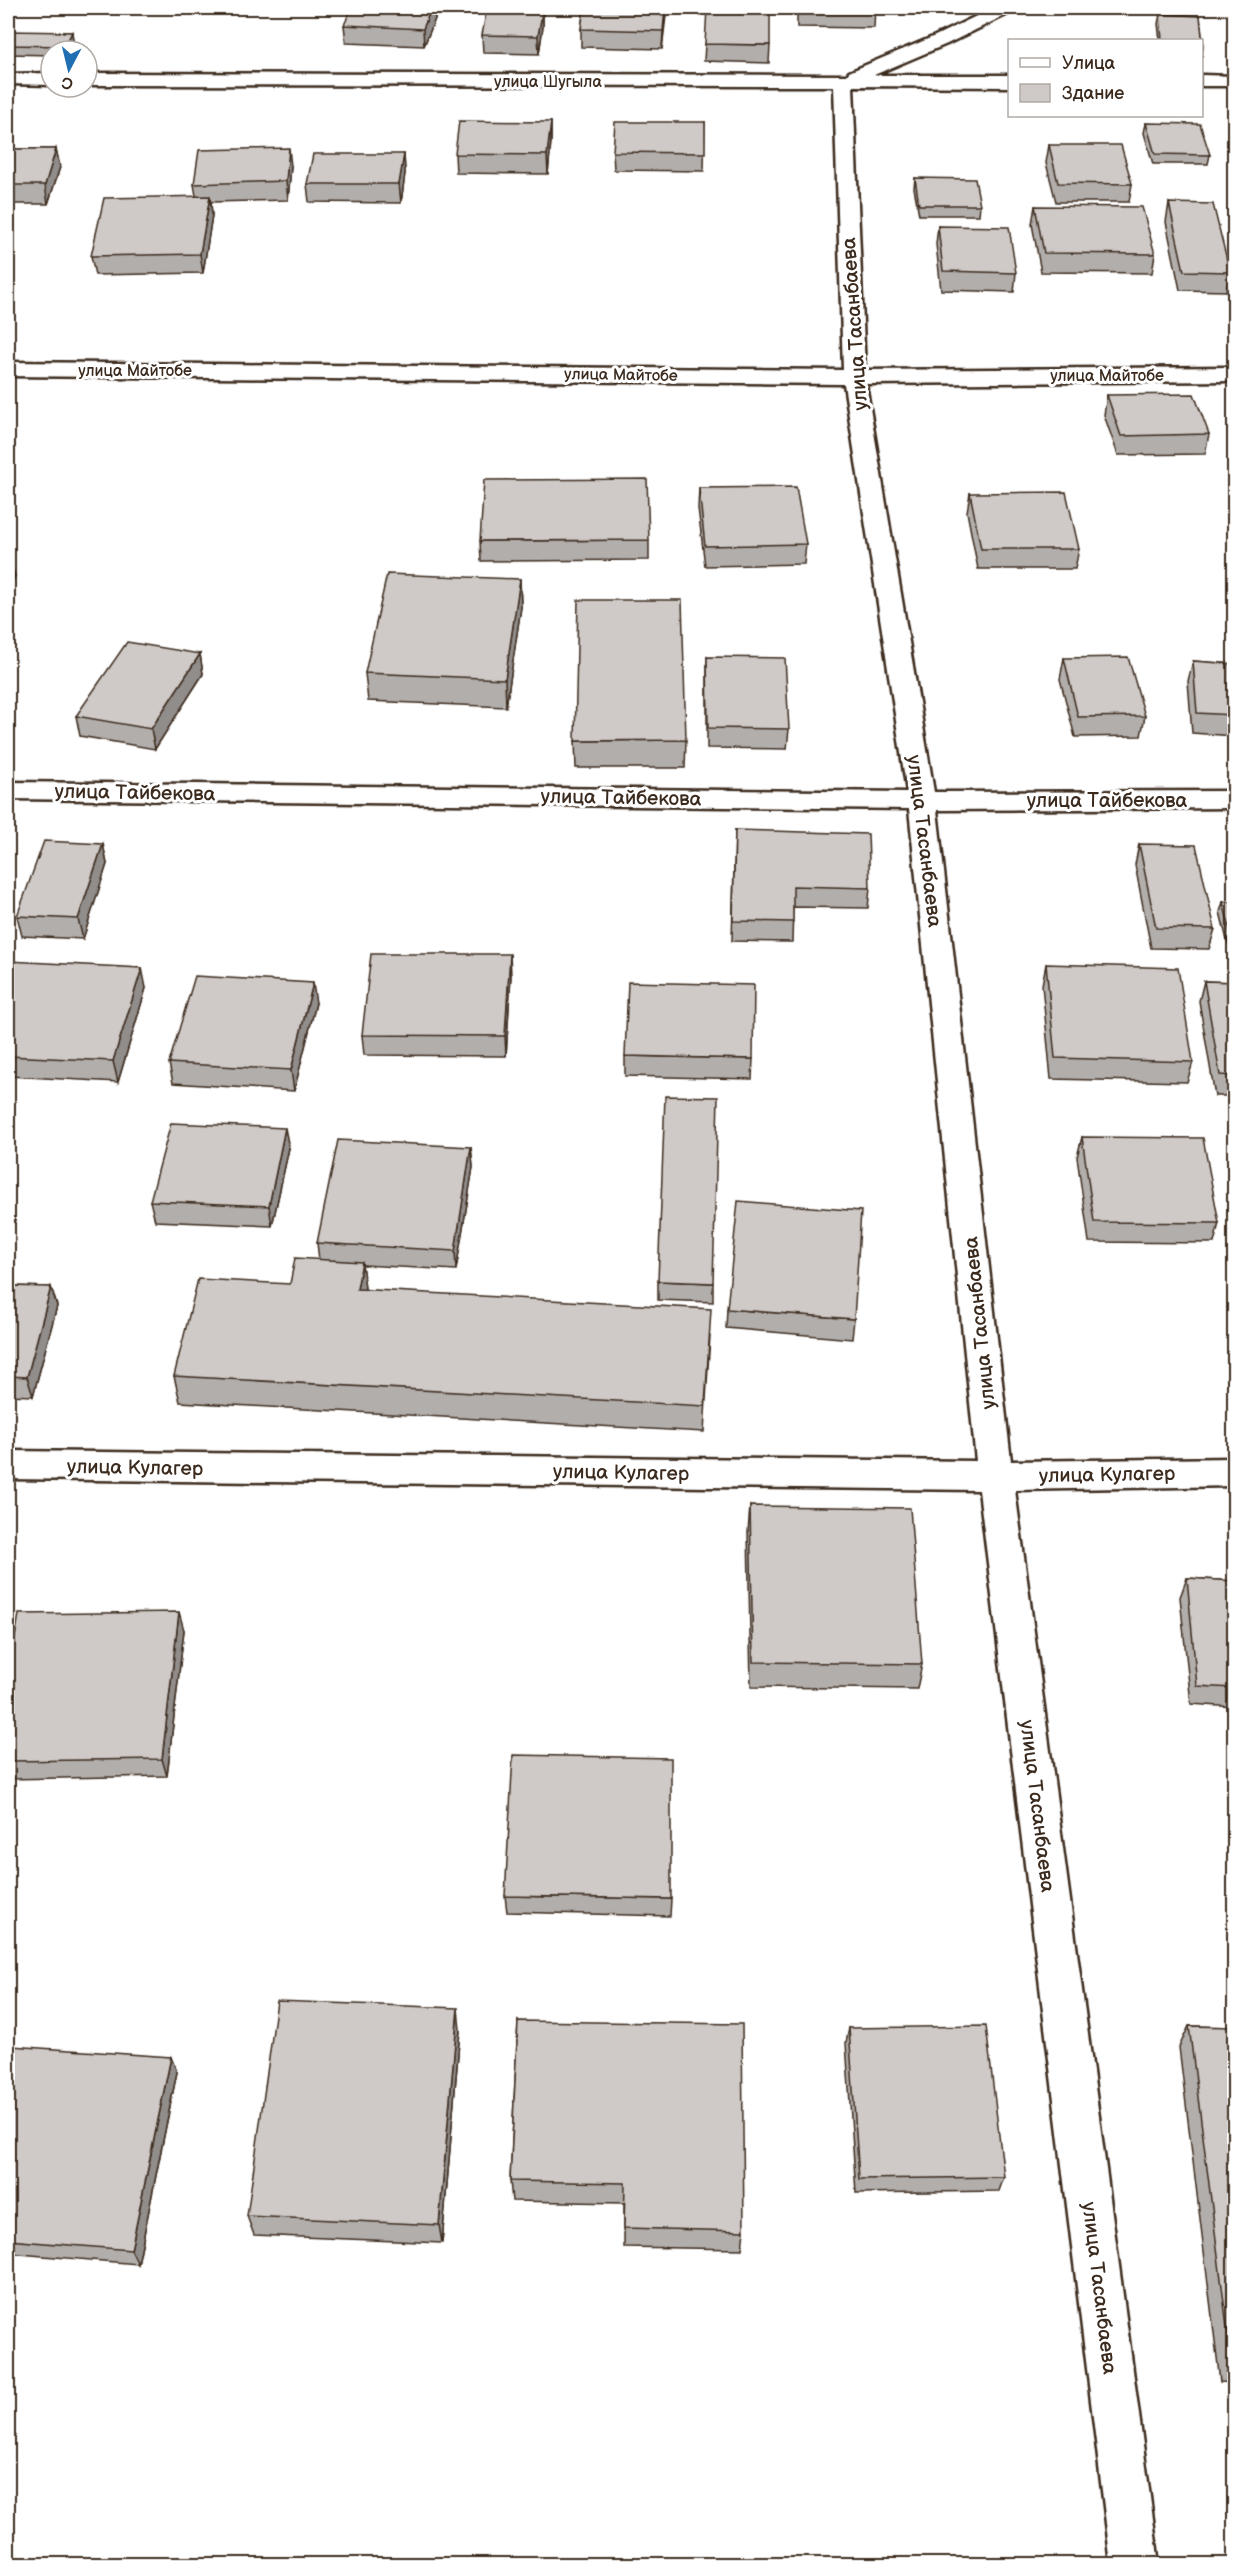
<svg xmlns="http://www.w3.org/2000/svg" width="1242" height="2572" viewBox="0 0 1242 2572" font-family="'Balsamiq Sans',sans-serif">
<style>
.lines{fill:none;stroke-linecap:round;stroke-linejoin:round}
.street-casing{stroke:#3b2a1e;stroke-width:5}
.street{fill:#fff;fill-rule:evenodd}
.wall{fill:#b2aeab;stroke:#3b2a1e;stroke-width:1.5}
.shaded-wall{fill:#918d8b;stroke:#3b2a1e;stroke-width:1.5}
.building{fill:#cfcac7;stroke:#3b2a1e;stroke-width:1.5}
.labels{text-anchor:middle;stroke-width:6;stroke-linejoin:round;paint-order:stroke}
.far-street-label{font-size:16px;fill:#3b2a1e;stroke:#fff}
.street-label{font-size:20px;fill:#3b2a1e;stroke:#fff}
</style>
<rect width="100%" height="100%" fill="#fff"/>
<filter id="ink" filterUnits="userSpaceOnUse"><feTurbulence type="fractalNoise" baseFrequency=".0167" numOctaves="2"/><feDisplacementMap in="SourceGraphic" scale="12" xChannelSelector="R" yChannelSelector="G"/><feConvolveMatrix kernelMatrix="1 2 1 2 8 2 1 2 1" color-interpolation-filters="sRGB"/></filter>
<g filter="url(#ink)">
<g class="lines">
<defs>
<path id="street" d="M993 8H1015L1012 12 947 44 874 75H1010V87L853 86 865 370 1234 367V381L866 384 934 792 1234 791V808L937 810 1011 1461 1234 1458V1486L1015 1490 1159 2564H1111L979 1490 8 1479V1451L976 1461 909 809 8 799V782L907 792 844 384 8 376V362L843 370 834 86 87 85V73L847 75 849 72 935 36Z
M51 73V85L8 84V74Z
M1202 75 1234 76V86H1202Z"/>
</defs>
<use href="#street" class="street-casing"/>
<use href="#street" class="street"/>
</g>
<path class="wall" d="M431 8H434L435 19 424 46 346 43 344 25Z
M543 8V26L539 54 483 53 482 35Z
M584 8H666L662 49 581 47V29Z
M797 8H875L874 28 797 27Z
M1160 14 1200 16 1203 47 1202 57V40H1160L1158 24Z
M8 32H72L73 41 69 51H51V55L8 54Z
M705 44 770 45 769 63 704 61Z
M551 122V141L548 174 456 173 455 154Z
M705 122 704 171 614 170 613 152Z
M1146 123 1210 155 1208 164H1153L1144 133Z
M1049 145 1132 184 1129 202H1056L1046 163Z
M8 149H56L60 167 48 204H8Z
M404 154 405 173 401 203 309 202 307 184Z
M291 166 288 200 211 202 212 215 203 273 95 275 91 256 196 196 194 184Z
M915 178 980 205 979 215H919L914 188Z
M1169 203 1230 272 1226 291 1180 290 1166 222Z
M1035 206 1155 254 1152 273 1041 272 1032 224Z
M938 226 1016 273 1014 292 941 290 936 244Z
M1107 395 1209 434 1205 454 1118 455 1104 415Z
M699 488 806 544 804 564 705 566 698 508Z
M970 493 1079 549 1075 569H978L967 512Z
M649 540V560L481 561 480 541Z
M520 579 521 607 506 707 368 701 365 673Z
M200 654 203 674 155 749 80 736 76 716Z
M707 657 789 729 787 749 707 748Z
M1064 658 1145 716 1141 736 1075 737 1060 679Z
M1193 661 1234 664V736L1192 733 1188 681Z
M686 740 685 768H576L575 741Z
M735 830 870 888 868 908 793 907 792 942 732 941Z
M103 844 107 864 83 939 22 936 17 916Z
M1139 844 1215 929 1209 949 1151 948 1135 865Z
M1223 902H1234V944H1228L1220 912Z
M8 961 146 988 118 1082 8 1076Z
M1046 964 1193 1062 1187 1082 1051 1079 1042 985Z
M511 975 506 1056 364 1055 362 1035Z
M1204 981 1234 982V1096H1215L1199 1001Z
M316 1003 294 1091 173 1083 169 1063Z
M625 1056 753 1059 752 1079 625 1076Z
M1082 1137 1219 1223 1214 1243 1089 1242 1077 1157Z
M471 1147 473 1167 456 1270 362 1265 365 1290 710 1336 704 1432 180 1402 174 1376 319 1260 317 1243Z
M289 1148 272 1226 155 1221 150 1201Z
M658 1281 713 1283V1302L658 1300Z
M8 1286 51 1287 57 1306 33 1396 8 1395Z
M727 1309 854 1319 852 1339 726 1328Z
M750 1506 922 1664 917 1689 751 1687 748 1532Z
M1187 1578 1234 1581V1707L1191 1704 1180 1597Z
M184 1630 167 1776 8 1779V1679Z
M505 1896 671 1899 670 1916 507 1912Z
M518 2021 744 2231 742 2249 624 2247V2203L512 2201 510 2181Z
M1189 2026 1234 2027V2383L1220 2382 1179 2047Z
M849 2028 1004 2177 999 2191 856 2193 846 2043Z
M460 2030 442 2243 254 2235 247 2216Z
M8 2061 177 2072 138 2264 8 2253Z"/>
<path class="shaded-wall" d="M431 8H434L435 19 424 46 423 29Z
M543 8V26L539 54 538 36Z
M665 8H666V16L662 49 663 31Z
M72 32 73 41 69 51H66L65 46Z
M551 122V141L548 174 547 155Z
M289 148 291 166 288 200 286 181Z
M56 149 60 167 48 204 45 185Z
M404 154 405 173 401 203 399 184Z
M210 196 212 215 203 273 200 254Z
M12 566 15 576 8 595V578Z
M520 579 521 607 506 707 505 679Z
M200 654 203 674 155 749 151 729Z
M103 844 107 864 83 939 78 919Z
M510 954 511 975 506 1056 505 1036Z
M142 968 146 988 118 1082 113 1061Z
M313 983 316 1003 294 1091 291 1070Z
M285 1128 289 1148 272 1226 269 1206Z
M471 1147 473 1167 456 1270 455 1251Z
M362 1262 365 1289 361 1316 357 1289Z
M51 1287 57 1306 33 1396 27 1377Z
M179 1612 184 1630 167 1776 162 1759Z
M458 2008 460 2030 442 2243 439 2225Z
M171 2057 177 2072 138 2264 131 2250Z"/>
<path class="building" d="M352 8H431L423 29 344 25Z
M487 8H543L538 36 482 35Z
M584 8H665L663 31 581 29Z
M707 8H770V45L705 44Z
M798 8H875V11L798 10Z
M1160 14 1200 16 1203 47H1202V40H1162Z
M8 31 72 32 65 46 8 45Z
M459 121 551 122 547 155 455 154Z
M615 122H705V153L613 152Z
M1146 123 1200 124 1210 155 1155 154Z
M1049 145H1121L1132 184 1058 183Z
M289 148 286 181 194 184 199 150Z
M8 149H56L45 185H8Z
M313 154H404L399 184H307Z
M915 178 975 179 980 205H919Z
M210 196 200 254 91 256 104 198Z
M1169 203 1213 204 1230 272 1184 271Z
M1035 206 1142 207 1155 254 1044 253Z
M938 226 1009 227 1016 273 943 271Z
M1194 394 1209 434 1121 436 1107 395Z
M647 479 649 540 480 541 484 480Z
M796 487 806 544 705 546 699 488Z
M1066 492 1079 549H981L970 493Z
M8 566H12L8 578Z
M387 574 520 579 505 679 365 673Z
M578 600H682L686 740 575 741Z
M127 642 200 654 151 729 76 716Z
M707 657 785 658 789 729 708 728Z
M1128 657 1145 716 1078 717 1064 658Z
M1193 661 1234 664V715L1197 713Z
M735 830 868 834 870 888 793 886V922L733 921Z
M44 841 103 844 78 919 17 916Z
M1139 844 1196 845 1215 929 1156 928Z
M1223 902H1234V933H1231Z
M371 954H510L505 1036 362 1035Z
M8 961 142 968 113 1061 8 1056Z
M1046 964 1178 968 1193 1062 1055 1058Z
M195 976 313 983 291 1070 169 1063Z
M1204 981 1234 982V1076L1220 1075Z
M628 982 754 985 753 1059 625 1056Z
M665 1096 718 1097 713 1283 658 1281Z
M171 1123 285 1128 269 1206 150 1201Z
M1082 1137 1203 1138 1219 1223 1094 1222Z
M338 1140 471 1147 455 1251 317 1243Z
M738 1201 861 1211 854 1319 727 1309Z
M295 1258 362 1262 357 1289 711 1309 705 1406 174 1376 198 1279 290 1284Z
M8 1286 51 1287 27 1377 8 1376Z
M750 1506 910 1508 922 1664 753 1662Z
M1187 1578 1234 1581V1688L1197 1686Z
M179 1612 162 1759 8 1761V1679L19 1614Z
M513 1755 671 1758V1899L505 1896Z
M277 2001 458 2008 439 2225 247 2216Z
M518 2021 742 2024 744 2231 624 2228 625 2183 510 2181Z
M986 2026 1004 2177 859 2179 849 2028Z
M1189 2026 1234 2027V2366H1232Z
M11 2046 171 2057 131 2250 8 2240V2061Z"/>
</g>
<g class="labels">
<g class="far-street-label">
<text x="548" y="87">улица Шугыла</text>
<text x="135" y="376">улица Майтобе</text>
<text transform="translate(621 374) rotate(1)" y="6">улица Майтобе</text>
<text x="1107" y="381">улица Майтобе</text>
</g>
<g class="street-label">
<text transform="translate(854 324) rotate(-94)" y="7">улица Тасанбаева</text>
<text transform="translate(135 792) rotate(1)" y="7">улица Тайбекова</text>
<text transform="translate(621 797) rotate(1)" y="7">улица Тайбекова</text>
<text x="1107" y="807">улица Тайбекова</text>
<text transform="translate(925 841) rotate(83)" y="7">улица Тасанбаева</text>
<text transform="translate(979 1323) rotate(-96)" y="7">улица Тасанбаева</text>
<text transform="translate(135 1467) rotate(1)" y="7">улица Кулагер</text>
<text transform="translate(621 1472) rotate(1)" y="7">улица Кулагер</text>
<text transform="translate(1107 1474) rotate(-1)" y="7">улица Кулагер</text>
<text transform="translate(1038 1806) rotate(83)" y="7">улица Тасанбаева</text>
<text transform="translate(1100 2288) rotate(83)" y="7">улица Тасанбаева</text>
</g>
</g>
<rect width="1242" height="2572" fill="none" stroke="#fff" stroke-width="30"/>
<rect x="15" y="15" width="1212" height="2542" fill="none" stroke="#3b2a1e" stroke-width="2" filter="url(#ink)"/>
<rect x="1008" y="39" width="195" height="78" fill="#ffffff" stroke="#b1aaa5" stroke-width="1.5"/>
<rect x="1020" y="58" width="30" height="9" fill="#ffffff" stroke="#b1aaa5" stroke-width="1.5"/>
<text x="1062" y="69" font-size="18" fill="#3b2a1e">Улица</text>
<rect x="1020" y="84" width="30" height="18" fill="#cfcac7" stroke="#b1aaa5" stroke-width="1.5"/>
<text x="1062" y="99" font-size="18" fill="#3b2a1e">Здание</text>
<g transform="translate(69 69) rotate(187)"><circle r="28" fill="#ffffff" stroke="#b1aaa5" stroke-width="1.5"/>
<path d="M0-4.5L10 22L0 15L-10 22Z" fill="#1f6fb2"/>
<text y="-9" font-size="16" font-weight="bold" text-anchor="middle" fill="#3b2a1e">С</text>
</g>
</svg>
